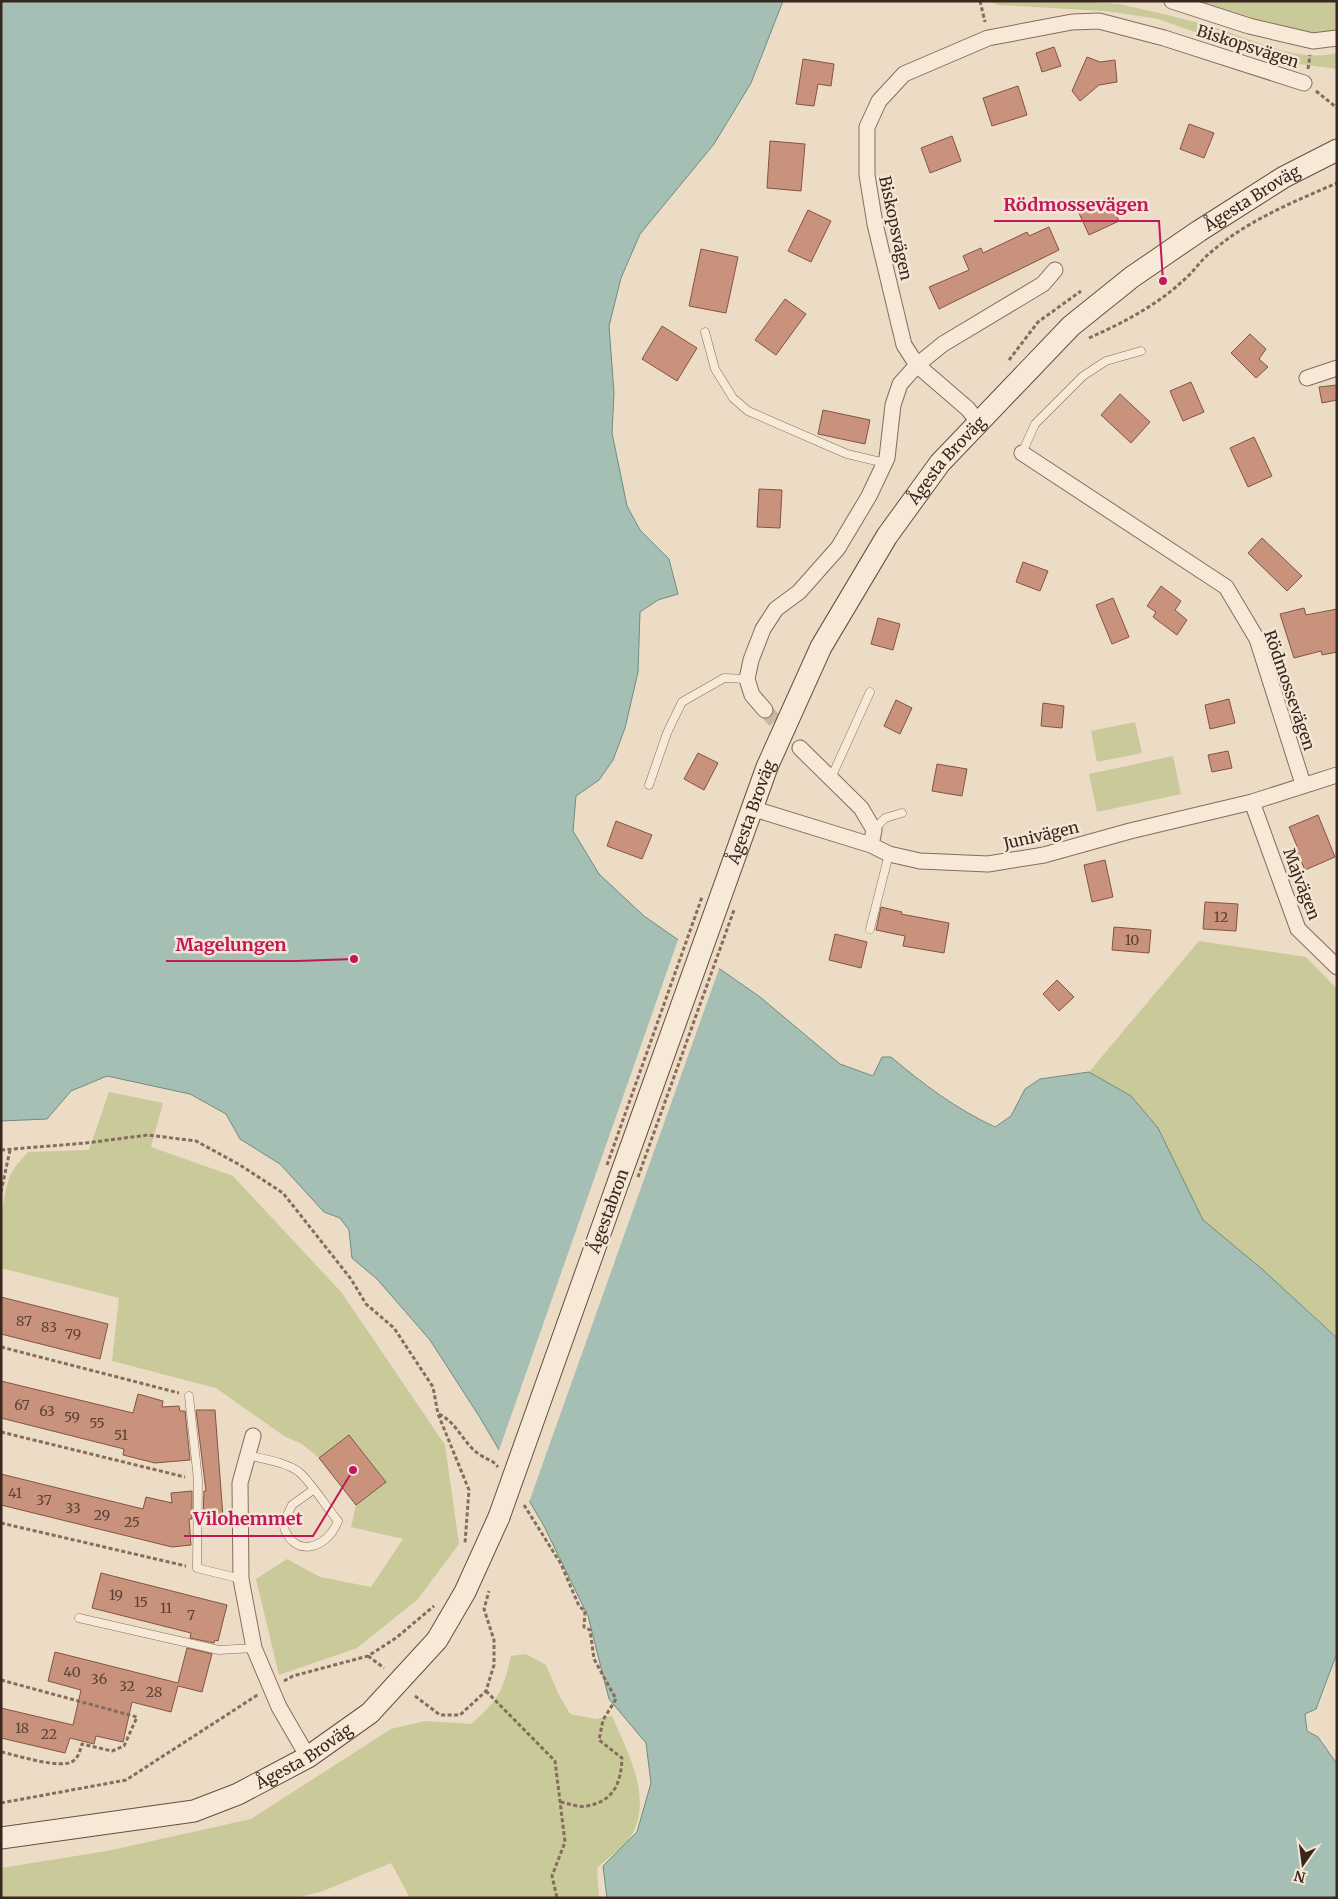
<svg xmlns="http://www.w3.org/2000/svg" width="1338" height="1899" viewBox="0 0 1338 1899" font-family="Merriweather,serif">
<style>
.green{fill:#cac999}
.water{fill:#a6bfb5;stroke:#6d8d81}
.pier{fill:#ecdbc5}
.building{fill:#c8927c;stroke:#845443}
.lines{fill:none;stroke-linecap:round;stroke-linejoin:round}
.minor-tunnel{stroke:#c8b7a4;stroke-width:15;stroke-dasharray:15 8;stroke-linecap:butt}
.service-casing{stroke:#866c5c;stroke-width:9}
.minor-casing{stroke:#866c5c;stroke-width:17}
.secondary-casing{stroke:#684e3f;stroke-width:23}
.path{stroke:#866c5c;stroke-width:3;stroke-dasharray:4 2.5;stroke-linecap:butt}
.service{stroke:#f7e9d7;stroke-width:8}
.minor{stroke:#f7e9d7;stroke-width:15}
.secondary{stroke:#f7e9d7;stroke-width:21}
.secondary-bridge-casing{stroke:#684e3f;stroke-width:23;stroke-linecap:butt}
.path-bridge{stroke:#866c5c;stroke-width:3;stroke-dasharray:4 2.5;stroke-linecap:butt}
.secondary-bridge{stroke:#f7e9d7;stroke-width:21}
.labels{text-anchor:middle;stroke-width:5;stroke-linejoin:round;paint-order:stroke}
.number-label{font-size:14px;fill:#5b4236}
.street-label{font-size:16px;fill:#37271f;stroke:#f4e6d4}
.leader{fill:none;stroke:#c2185b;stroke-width:2}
.callout-dot{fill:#c2185b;stroke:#f4e6d4;stroke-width:2}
.callout-label{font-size:18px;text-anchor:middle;font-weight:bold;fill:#c2185b;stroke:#f4e6d4;stroke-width:5;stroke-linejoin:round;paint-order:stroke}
</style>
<rect width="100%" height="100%" fill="#ecdbc5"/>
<path class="green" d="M989 1C1031 1 1077 0 1119 4 1152 11 1186 19 1219 29 1254 40 1299 63 1337 53V69L1277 61 1158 19 1106 11 998 5Z
M1172 1H1337V38L1313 41Z
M1135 722 1142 753 1097 762 1091 731Z
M1173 756 1181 794 1097 812 1089 774Z
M1199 941 1306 957 1337 989V1338L1262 1269 1203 1220 1158 1128 1131 1096 1089 1072Z
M109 1092 163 1103 151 1147 233 1176 342 1293 445 1445 459 1544 418 1599 357 1648 279 1675 256 1579 287 1559 320 1577 371 1587 403 1539 351 1527 356 1505 386 1481 349 1435 319 1458 302 1444 284 1436 216 1388 112 1361 119 1298 1 1268C1 1240 0 1199 11 1174 15 1166 22 1159 28 1152L89 1150Z
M526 1654 546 1665 558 1693 570 1714 596 1719 612 1716C627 1751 652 1795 633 1833 628 1844 607 1859 597 1868L599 1898H410L391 1863 323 1891 296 1898H1V1868L107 1851 251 1819 391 1729 425 1721 471 1724C499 1700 503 1691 511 1656Z"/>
<path class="water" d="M1 1H783L751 83 714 144 640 234 621 278 609 326 614 393 612 433 627 506 640 530 669 559 678 594 658 600 640 612 638 672 625 728 613 760 599 780 576 796 573 831 599 874 644 916 760 997 840 1064 873 1076 882 1057H891C923 1084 956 1109 995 1127L1011 1116 1025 1089 1040 1079 1089 1072 1131 1096 1158 1128 1203 1220 1262 1269 1337 1338V1653L1316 1709 1305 1714 1307 1731 1318 1737 1337 1764V1898H607L603 1866 637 1832 651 1783 646 1743 609 1699 588 1616 544 1526 479 1416 430 1340 377 1279 352 1258 349 1230 340 1218 324 1212 280 1164 240 1139 226 1114 190 1094 107 1076 71 1091 47 1119 1 1121Z"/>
<path class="pier" d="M679 937 720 966 528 1505 498 1453Z"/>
<path class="building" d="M1054 47 1061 66 1042 72 1036 53Z
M1087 57 1100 62 1115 60 1117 82 1099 85 1080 101 1072 91Z
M803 59 834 64 831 86 818 84 814 106 796 104Z
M1018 86 1027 115 992 126 983 98Z
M1189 124 1214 133 1204 158 1180 149Z
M952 136 961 161 930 173 921 148Z
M770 141 805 144 801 191 767 188Z
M1108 197 1119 221 1089 235 1078 211Z
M808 210 831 221 811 262 788 251Z
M1049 227 1059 250 939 309 929 287 969 270 963 256 981 248 983 253 1027 232 1029 236Z
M701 249 738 257 726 313 689 306Z
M785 299 806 314 776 355 755 340Z
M662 326 697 348 677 381 642 359Z
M1250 334 1266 349 1259 359 1268 367 1256 378 1231 353Z
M1191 382 1204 412 1183 421 1170 391Z
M1337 385V400L1322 403 1319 387Z
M1120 394 1150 422 1131 443 1101 415Z
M823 410 870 420 865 444 818 434Z
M1254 437 1272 476 1248 487 1230 448Z
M759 489 782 490 780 528 757 527Z
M1262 538 1302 576 1287 591 1248 553Z
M1023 562 1048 571 1040 591 1016 582Z
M1161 586 1181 601 1175 610 1187 620 1177 635 1153 617 1156 612 1147 606Z
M1113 598 1129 637 1112 644 1096 605Z
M1304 608 1306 615 1337 609V652L1322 655 1321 651 1294 658 1280 614Z
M878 618 900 624 893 650 871 644Z
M1229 699 1235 723 1210 729 1205 705Z
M896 700 912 708 900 734 884 726Z
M1043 703 1064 706 1062 728 1041 726Z
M1228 751 1232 768 1212 772 1208 755Z
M698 753 718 763 704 790 684 779Z
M937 764 967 769 962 796 932 791Z
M1318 815 1335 857 1305 870 1301 861 1298 862 1292 848 1297 846 1289 827Z
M616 821 652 835 642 859 607 846Z
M1105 860 1113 897 1092 902 1084 865Z
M1205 902 1238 904 1236 931 1203 929Z
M881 907 902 912 901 914 949 923 944 953 903 946 905 936 876 930Z
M1114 927 1151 930 1149 953 1112 950Z
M835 934 867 942 861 968 829 960Z
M1057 980 1074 997 1059 1011 1043 994Z
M1 1297 108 1324 100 1359 1 1334Z
M1 1381 133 1413 138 1394 163 1401 162 1407 179 1406 180 1411H185L190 1460 155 1463 123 1455 124 1449 1 1418Z
M196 1410H215L223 1517 203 1518 204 1491H206Z
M349 1435 386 1482 356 1505 319 1458Z
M1 1474 143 1509 146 1497 172 1503 171 1493 192 1491V1519H189L191 1545 172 1547 1 1505Z
M101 1573 227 1605 218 1641 215 1640 214 1643 190 1638 191 1633 92 1608Z
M187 1648 212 1654 202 1692 178 1686 171 1712 132 1702 123 1742 96 1736 94 1744 70 1738 65 1753 1 1738V1708L73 1725 81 1690 48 1681 55 1652 178 1683Z"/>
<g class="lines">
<path class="minor-tunnel" d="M765 710 800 748"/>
<defs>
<path id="service" d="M705 332 715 369 733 398 748 411 847 454 885 463
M1022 453 1035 424 1083 376 1106 361 1141 351
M831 778 870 692
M649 785 667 733 682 702 724 678 747 679
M874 830 885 818 902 813
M870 929 889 854
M189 1396 198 1480 197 1568 241 1579
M247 1455C263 1459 286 1462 299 1472 311 1482 327 1508 338 1521 327 1550 292 1559 283 1524L292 1505 313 1490
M79 1618 219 1650 254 1648"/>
<path id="minor" d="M1172 1 1249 26 1313 41 1337 38
M1307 378 1337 368
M978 422 968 409 917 365 904 345 875 224 867 175V127L879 101 904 74 988 38 1072 22 1099 21 1164 38 1304 83
M1022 453 1226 587 1257 639 1303 784
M765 710 752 695 747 679 751 660 763 629 776 609 799 592 838 548 869 496 887 458 893 405 900 384 917 365 943 344 1043 284 1055 270
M800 748 861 808 874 830 871 845
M1252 802 1298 929 1337 967
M751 808 871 845 889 854 920 861 988 864 1044 855 1130 831 1252 802 1337 775
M253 1436 240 1483 241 1579 254 1648 279 1707 308 1757"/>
<g id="secondary">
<path id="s1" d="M619 1180 767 767 821 647 887 536 940 463 1071 326 1132 277 1199 231 1284 177 1337 150"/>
<path id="s2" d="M1 1838 194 1811 238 1794 308 1757 370 1713 437 1640 465 1592 499 1517"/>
</g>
</defs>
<use href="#service" class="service-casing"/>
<use href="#minor" class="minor-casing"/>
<use href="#secondary" class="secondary-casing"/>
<path class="path" d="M980 1 985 22
M1308 69 1310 55
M1316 91 1337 108
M1089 338C1123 323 1159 304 1186 278 1195 270 1201 260 1210 253 1246 221 1293 202 1337 183
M1009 360 1038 322 1081 291
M1 1150 86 1143 148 1135 196 1141 240 1165 283 1193 351 1279 366 1304 394 1328 433 1387 438 1414 469 1490 465 1543
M1 1192 10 1150
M1 1347 179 1393
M439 1414C458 1423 464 1446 482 1456 489 1461 492 1459 498 1467
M1 1432 185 1477
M524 1505 561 1564 579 1606 585 1611 584 1627 590 1630 594 1659 616 1699 603 1720 599 1740 622 1758C621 1783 614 1801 587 1806 579 1808 568 1803 560 1802
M1 1523 186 1566
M368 1656 384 1668
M1 1680 137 1717 124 1746 112 1751 82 1744C80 1750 79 1757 73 1761 62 1770 16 1755 1 1752
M284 1681 293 1676 368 1656 396 1638 434 1606
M486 1691 555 1761 565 1842 552 1876 557 1898
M415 1696 440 1715H460L486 1691 494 1665V1640L484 1609 489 1591
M1 1803 126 1780 259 1694"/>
<use href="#service" class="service"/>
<use href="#minor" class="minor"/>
<use href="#secondary" class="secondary"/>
<defs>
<path id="secondary-bridge" d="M499 1517 619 1180"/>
</defs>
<use href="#secondary-bridge" class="secondary-bridge-casing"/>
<path class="path-bridge" d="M607 1165 702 897
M638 1177 734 910"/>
<use href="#secondary-bridge" class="secondary-bridge"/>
</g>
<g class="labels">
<g class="number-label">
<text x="1221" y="922">12</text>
<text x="1132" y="945">10</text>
<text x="24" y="1326">87</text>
<text x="49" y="1332">83</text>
<text x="73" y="1339">79</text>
<text x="22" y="1410">67</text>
<text x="47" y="1416">63</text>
<text x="72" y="1422">59</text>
<text x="97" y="1428">55</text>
<text x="121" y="1440">51</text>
<text x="15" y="1498">41</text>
<text x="44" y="1505">37</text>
<text x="73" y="1513">33</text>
<text x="102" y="1520">29</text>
<text x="132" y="1527">25</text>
<text x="116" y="1600">19</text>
<text x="141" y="1607">15</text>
<text x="166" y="1613">11</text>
<text x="191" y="1620">7</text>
<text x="72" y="1677">40</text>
<text x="99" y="1684">36</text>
<text x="127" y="1691">32</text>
<text x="154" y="1697">28</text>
<text x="22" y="1733">18</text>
<text x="49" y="1739">22</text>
</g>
<g class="street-label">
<text transform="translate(1248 46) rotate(18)" y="6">Biskopsvägen</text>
<text dy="6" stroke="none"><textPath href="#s1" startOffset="1201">Ågesta Broväg</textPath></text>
<text transform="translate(896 228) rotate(78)" y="6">Biskopsvägen</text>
<text dy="6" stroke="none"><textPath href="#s1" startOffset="796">Ågesta Broväg</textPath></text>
<text transform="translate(1290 690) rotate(71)" y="6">Rödmossevägen</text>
<text dy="6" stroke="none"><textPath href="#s1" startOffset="391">Ågesta Broväg</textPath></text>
<text transform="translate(1041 835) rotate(-13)" y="6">Junivägen</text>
<text transform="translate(1302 884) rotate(69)" y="6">Majvägen</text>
<text transform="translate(608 1211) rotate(-70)" y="6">Ågestabron</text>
<text dy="6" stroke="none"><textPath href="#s2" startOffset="318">Ågesta Broväg</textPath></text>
</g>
</g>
<path class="leader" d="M1163 281L1159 221H994M354 959L297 961H166M353 1470L313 1536H184"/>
<g class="callout-dot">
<circle cx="1163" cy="281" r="5"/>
<circle cx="354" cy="959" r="5"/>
<circle cx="353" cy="1470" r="5"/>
</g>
<g class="callout-label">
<text x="1076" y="211">Rödmossevägen</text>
<text x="231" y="951">Magelungen</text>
<text x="248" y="1525">Vilohemmet</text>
</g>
<rect width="1338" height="1899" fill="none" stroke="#37271f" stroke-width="5"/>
<g transform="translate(1303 1864) rotate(194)" stroke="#f4e6d4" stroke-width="4" paint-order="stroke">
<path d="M0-4L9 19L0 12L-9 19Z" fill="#37271f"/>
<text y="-8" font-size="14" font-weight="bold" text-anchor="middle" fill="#37271f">N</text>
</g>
</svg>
